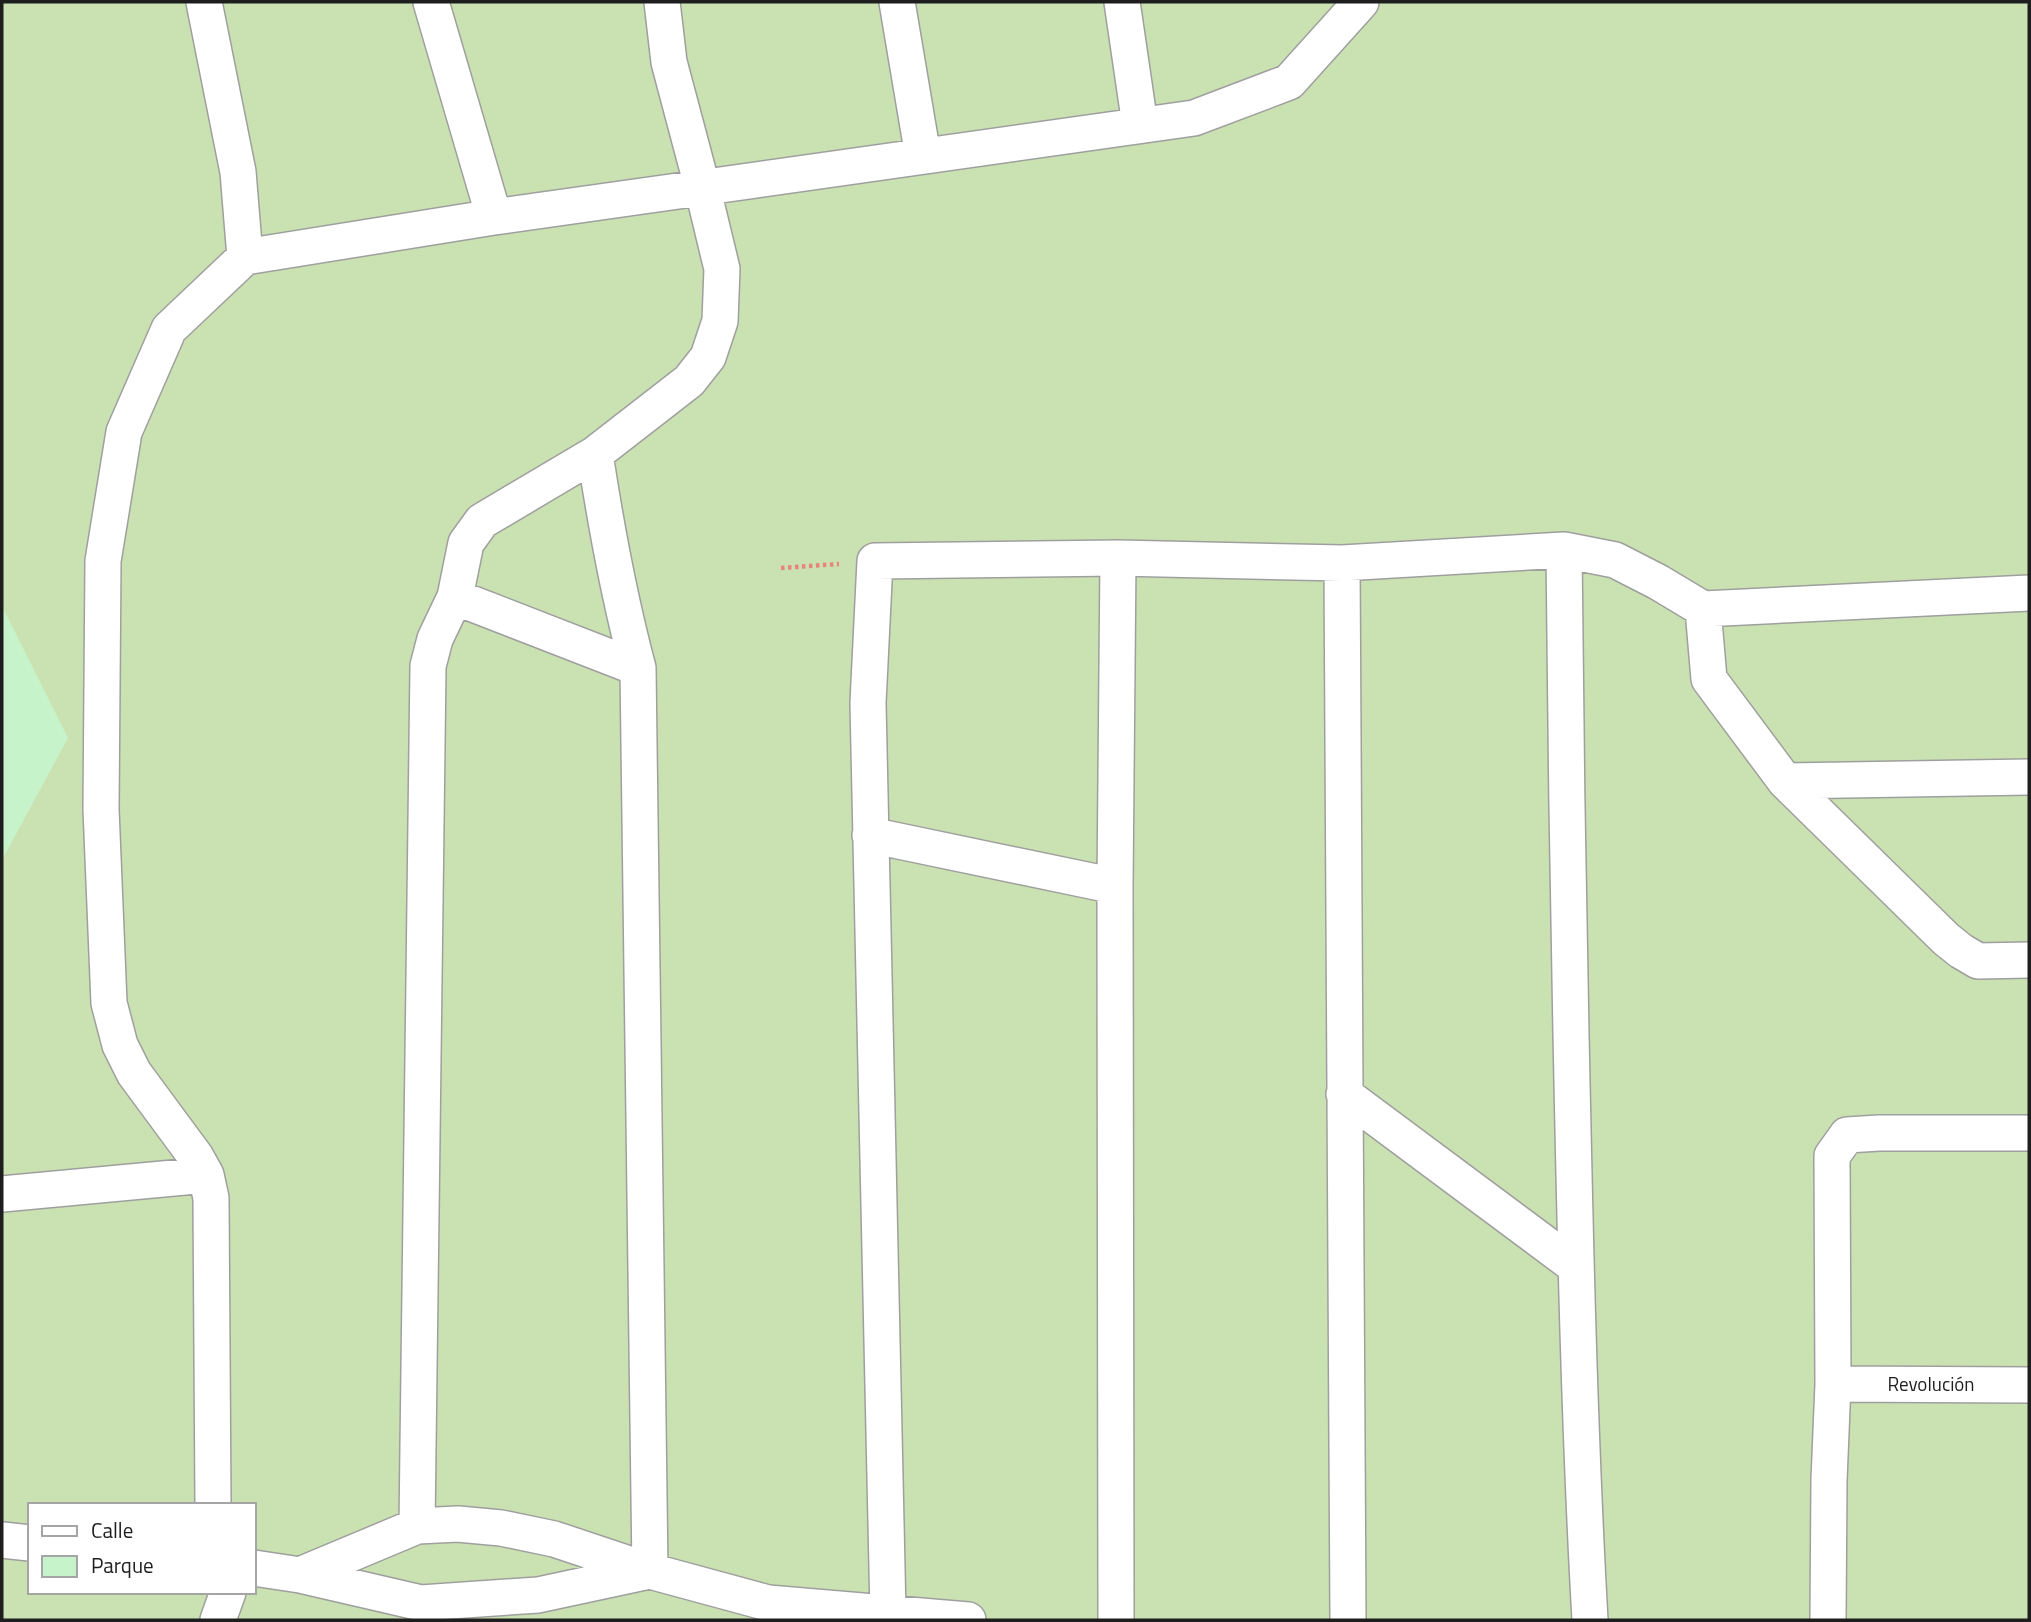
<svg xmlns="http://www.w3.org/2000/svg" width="2031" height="1622" viewBox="0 0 2031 1622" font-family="'Titillium Web',sans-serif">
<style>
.grass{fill:#cae2b1;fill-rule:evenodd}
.park{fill:#c7f3ca}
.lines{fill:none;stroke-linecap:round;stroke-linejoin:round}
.minor-casing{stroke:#9f9f9f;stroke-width:38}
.path{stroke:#e9847a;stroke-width:4.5;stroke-dasharray:3.5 3.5;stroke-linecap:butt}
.minor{stroke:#fff;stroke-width:35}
.labels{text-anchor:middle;stroke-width:7;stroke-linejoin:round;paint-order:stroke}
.street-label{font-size:19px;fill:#1e1e1e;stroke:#fff}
</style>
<rect width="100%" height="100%" fill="#eeebe5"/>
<path class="grass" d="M2 2H2029V1620H2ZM30 1505H254V1592H30Z"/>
<path class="park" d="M2 606 68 738 2 860Z"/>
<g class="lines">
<defs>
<path id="minor" d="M204 2 238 172 245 257
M431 2 494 217
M897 2 923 156
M1122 2 1140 125
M595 454C606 526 619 597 638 668L650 1571
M1564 550C1565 711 1568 873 1571 1034 1575 1230 1579 1425 1590 1620
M1342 563 1348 1620
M1703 609 2029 593
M638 668 455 597 466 543 482 521 595 454 689 381 708 357 720 321 722 269 702 186 669 62 662 2
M1785 781 2029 777
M870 835 1115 886
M1344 1094 1575 1266
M2 1194 206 1175
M1833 1384 2029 1385
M213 1505 211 1198 206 1175 196 1157 134 1073 120 1045 109 1003 101 809 103 561 124 432 169 329 245 257 494 217 1194 118 1289 82 1361 2
M417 1526 428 666 435 639 455 597
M2 1540 30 1543
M254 1568 300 1575 421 1603 538 1595 650 1571
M300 1575 417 1526 458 1524 501 1528 554 1539 650 1571 768 1603 968 1620
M888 1614 868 703 875 561 1118 558 1342 563 1564 550 1615 560 1658 582 1703 609 1709 679 1785 781 1946 939 1961 951 1978 961 2029 960
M218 1620 228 1592
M1116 1620 1115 886 1118 558
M1828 1620 1829 1480 1833 1384 1832 1156 1847 1135 1879 1133H2029"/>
</defs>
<use href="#minor" class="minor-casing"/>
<path class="path" d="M781 568 839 564"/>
<use href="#minor" class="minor"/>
</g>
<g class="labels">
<g class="street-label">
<text x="1931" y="1391">Revolución</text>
</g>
</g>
<rect width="2031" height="1622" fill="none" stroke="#1e1e1e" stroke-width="7"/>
<rect x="28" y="1503" width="228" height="91" fill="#ffffff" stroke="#a5a5a5" stroke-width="2"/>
<rect x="42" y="1526" width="35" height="10" fill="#ffffff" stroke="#a5a5a5" stroke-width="2"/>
<text x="91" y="1538" font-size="21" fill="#1e1e1e">Calle</text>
<rect x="42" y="1556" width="35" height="21" fill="#c7f3ca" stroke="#a5a5a5" stroke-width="2"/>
<text x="91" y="1573" font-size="21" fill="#1e1e1e">Parque</text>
</svg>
